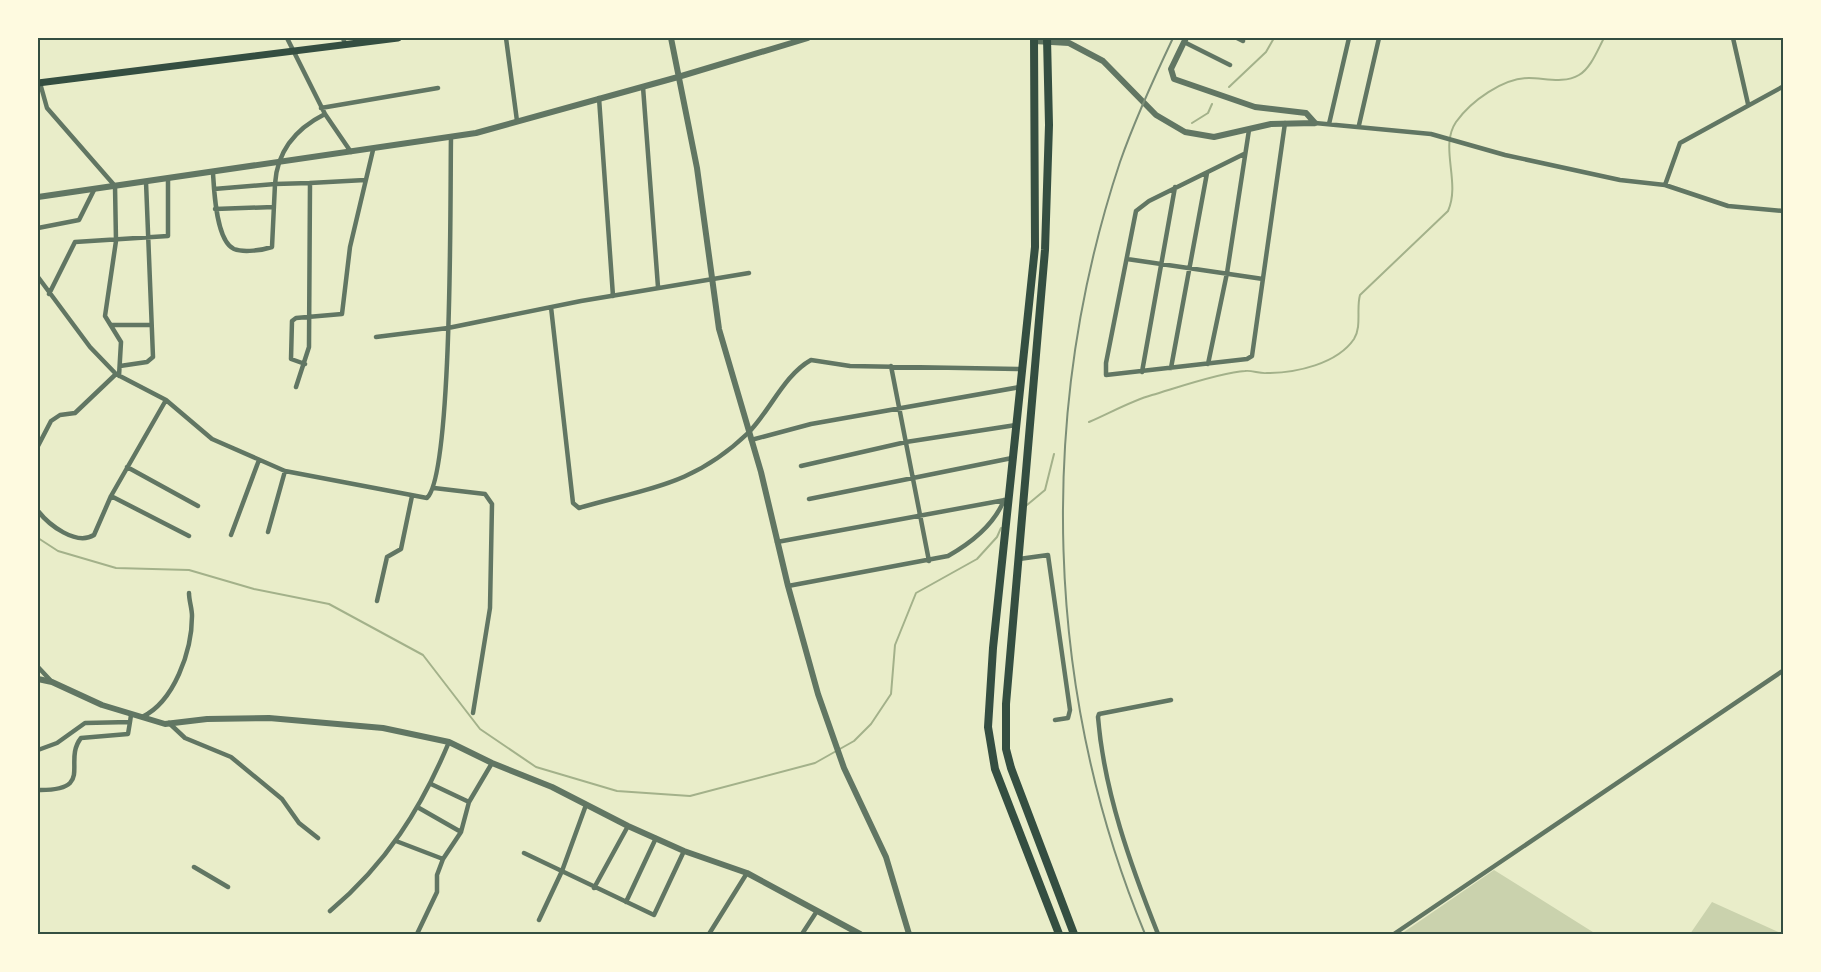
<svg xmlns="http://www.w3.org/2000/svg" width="1821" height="972" viewBox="0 0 1821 972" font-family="'Titillium Web',sans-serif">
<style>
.green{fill:#cad2ad}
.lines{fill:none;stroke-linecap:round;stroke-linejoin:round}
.stream{stroke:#a3b18a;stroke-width:2}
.minor{stroke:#617663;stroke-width:4.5}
.tertiary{stroke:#617663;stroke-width:6}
.secondary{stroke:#344e41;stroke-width:7}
.primary{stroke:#344e41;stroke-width:8}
.rail{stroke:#7c8e77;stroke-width:2}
.neatline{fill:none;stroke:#344e41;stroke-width:2}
</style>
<rect width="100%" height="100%" fill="#e9edc9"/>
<path class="green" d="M1494 870 1596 934H1401Z
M1712 902 1783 934H1690Z"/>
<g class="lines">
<path class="stream" d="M1229 87 1266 52 1274 38
M1192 123 1208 113 1212 104
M1089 422C1110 413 1131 401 1152 395 1176 388 1222 372 1245 371 1252 370 1260 374 1267 373 1296 373 1337 364 1354 339 1362 326 1356 309 1360 295L1448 211C1461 182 1439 147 1456 122 1471 101 1503 78 1529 78 1545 78 1564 84 1579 75 1591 68 1598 49 1604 38
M1027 505 1045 490 1054 454
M38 538 58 551 116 568 189 570 254 589 329 604 423 655 480 729 536 767 617 791 690 796 815 763 854 741 871 724 891 694 895 645 916 593 977 559 997 537 1001 528"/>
<path class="minor" d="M287 38 325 114 351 152
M343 38 345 44
M506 38 517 121
M1237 38 1243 41
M1733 38 1748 104
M1783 38 1784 39
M1184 42 1230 65
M40 83 47 108 115 186 116 241 105 316 121 342 119 376
M643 87 658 287
M599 98 613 296
M321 108 438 88
M1315 123 1431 134 1505 155 1620 180 1665 185 1728 206 1784 211
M1329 124 1349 38
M1359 125 1379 38
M1244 154 1149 201 1136 211 1106 363V375L1247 359 1252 356 1285 123
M213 173C214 190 216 241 234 249 244 253 263 250 272 247L275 184 214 189
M310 183 365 180
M1665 185 1680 143 1784 86
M215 209 274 207
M38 228 79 220 94 190
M1127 259 1263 279
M38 277 90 347 116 374 166 400 212 439 285 471 427 498C453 473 450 189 451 137
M49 294 75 242 168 236V179
M551 307 573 503 579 508C647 488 693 486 748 433 770 411 784 375 811 360L850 366 1022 369
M112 325H151
M376 337 448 328 581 301 749 273
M305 364 291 359 292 321 296 318 342 314 350 247 373 150
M1208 364 1227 273 1249 130
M120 366 147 362 153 357 146 182
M891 366 929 561
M1171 368 1207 173
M1142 372 1175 187
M296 387 309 347 310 183 275 184C277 151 295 129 325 114
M751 440 811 424 1020 387
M38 446 51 421 60 415 75 413 116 374
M801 466 906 442 1016 425
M127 467 198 506
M434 488 485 494 492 504 490 608 473 713
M111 496 189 536
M809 499 1012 458
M38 511C49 525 76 546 94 535L111 496 166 400
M268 532 285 471
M231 535 259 460
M777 542 1005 500
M1019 559 1048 555 1070 710 1068 718 1055 720
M788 586 948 556C971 543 994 525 1004 500
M377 601 387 557 401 549 412 496
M38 667 52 682
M142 717C174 702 192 651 192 616 192 608 189 601 189 593
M169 723 185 738 231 757 282 799 299 823 318 838
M38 750 57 743 85 723 130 722 131 715
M431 784 469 802
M38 790C96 791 62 762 81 738L128 734 130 722
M419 808 461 832
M396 841 443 859
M524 853 654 915 684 851
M194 867 228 887
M594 888 628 826
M626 902 656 838
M330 911C386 864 421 809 449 742
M539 920 562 871 586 805
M417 934 437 892V875L443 859 461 832 469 802 492 763
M709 934 747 873
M802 934 817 911
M1158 934C1131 866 1104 792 1098 717L1099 714 1171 700
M1394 934 1784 670"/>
<path class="tertiary" d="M671 38 697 168 719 329 761 472 788 586 818 694 844 768 886 857 909 934
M1186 38 1171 69 1174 79 1255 107 1306 113 1315 123
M1034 41 1069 43 1103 61 1156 115 1185 132 1214 137 1271 124 1315 123
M38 197 476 133 678 77 808 38
M38 679 52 682 102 705 165 724 207 719 269 718 383 728 449 742 492 763 552 787 628 826 684 851 747 873 860 934"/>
<path class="secondary" d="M38 83 398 38"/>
<path class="primary" d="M1034 38 1035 247 993 648 988 727 995 769 1059 934
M1047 38 1049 125 1045 250 1006 704V749L1011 768 1074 934"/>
<path class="rail" d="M1145 934C1044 690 1037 412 1120 162 1135 119 1154 78 1173 38"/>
</g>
<rect width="1821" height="972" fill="none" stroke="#fefae0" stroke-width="78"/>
<rect x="39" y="39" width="1743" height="894" class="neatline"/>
</svg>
